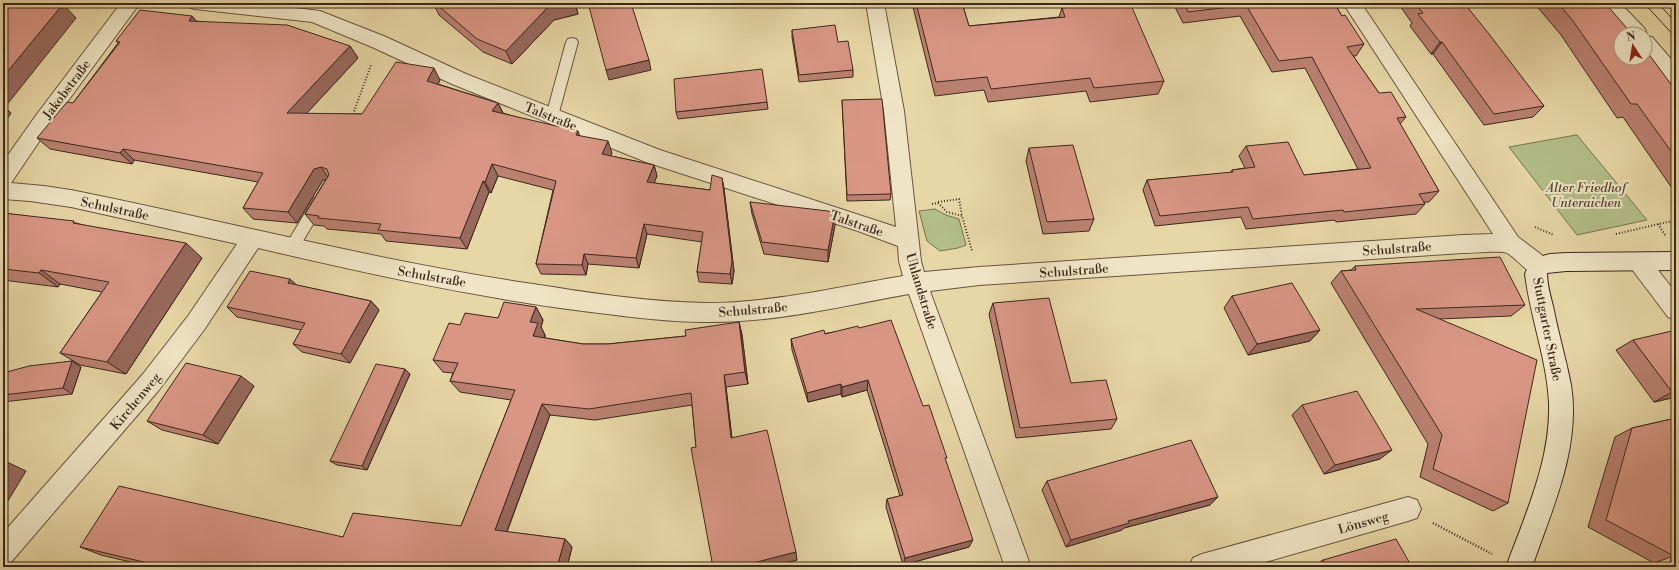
<svg xmlns="http://www.w3.org/2000/svg" width="1679" height="570" viewBox="0 0 1679 570" font-family="'Libre Bodoni',serif">
<style>
.green{fill:#b3be88;stroke:#787352}
.lines{fill:none;stroke-linecap:round;stroke-linejoin:round}
.lane-casing{stroke:#68543e;stroke-width:2}
.street-casing{stroke:#68543e;stroke-width:2}
.secondary-casing{stroke:#3d281c;stroke-width:2}
.path-far1{stroke:#3d281c;stroke-width:2;stroke-dasharray:1 2;stroke-linecap:butt}
.path{stroke:#3d281c;stroke-width:2.5;stroke-dasharray:1 2;stroke-linecap:butt}
.lane{fill:#efe4c5;fill-rule:evenodd}
.street{fill:#efe4c5;fill-rule:evenodd}
.secondary{fill:#efe4c5;fill-rule:evenodd}
.tram{stroke:#3d281c;stroke-width:1}
.wall{fill:#bb8172;stroke:#3d281c}
.shaded-wall{fill:#98695d;stroke:#3d281c}
.building{fill:#d99685;stroke:#3d281c}
.labels{text-anchor:middle;stroke-width:4;stroke-linejoin:round;paint-order:stroke}
.street-label{font-size:13px;fill:#3d281c;stroke:#efe4c5}
.park-label{font-size:13px;font-style:italic;fill:#554632;stroke:#efe4c5}
</style>
<rect width="100%" height="100%" fill="#e7d6a6"/>
<filter id="stains"><feTurbulence type="fractalNoise" baseFrequency=".005" numOctaves="4"/><feColorMatrix values="0 0 0 0 .2 0 0 0 0 .09 0 0 0 0 .02 0 0 0 .5 -.17"/></filter>
<radialGradient id="worn" r=".72"><stop offset=".6" stop-color="#630" stop-opacity="0"/><stop offset="1" stop-color="#630" stop-opacity=".3"/></radialGradient>
<path class="green" d="M1576 135H1577L1647 220 1577 235 1509 147Z
M935 209 946 215 959 219 966 245 958 248 940 251 927 241 919 211Z"/>
<g class="lines">
<defs>
<path id="lane" d="M572 38 576 39 578 42 558 116 556 119 552 121 548 119 546 116 566 42 568 39Z
M319 197 324 198 326 202 324 206 297 251 292 253 287 251 285 247 287 243 314 198Z"/>
<path id="street" d="M121 3H140L51 124 11 183 44 186 71 190C225 221 377 261 533 284 590 293 648 302 706 303 772 303 838 287 903 276L899 261 898 246 858 231 646 162 452 84 372 47 312 22 195 9 189 7 186 3H253L320 11 386 37 466 74 660 150 896 227 884 111 866 3H884L904 111 921 261 924 272 979 267 1463 235 1493 234 1343 3H1361L1518 237 1547 259 1550 266 1547 273C1528 279 1521 261 1507 253 1502 250 1471 253 1463 253L979 285 930 291 1031 567H1005L909 294C842 306 774 323 705 322 665 322 624 316 583 311 474 297 365 273 258 248L204 330 159 390 12 561 3 565V533L143 374 188 316 237 244 71 207 30 201 3 199V162L37 114Z
M1601 3H1620L1645 29 1647 34 1646 36 1652 37 1676 65V85L1669 83 1645 54V34H1627Z
M1639 253 1647 256 1676 293V320L1668 317 1631 268 1628 262 1631 256Z
M1408 497 1417 500 1421 509 1417 518 1408 521 1248 567H1189L1193 558 1202 554Z"/>
<path id="secondary" d="M1676 252V270L1566 271 1547 273C1547 283 1550 295 1553 306 1558 332 1566 359 1571 385 1581 448 1552 509 1532 567H1506C1525 515 1551 460 1549 403 1547 359 1530 317 1525 274L1531 259 1550 254 1566 253Z"/>
</defs>
<use href="#lane" class="lane-casing"/>
<use href="#street" class="street-casing"/>
<use href="#secondary" class="secondary-casing"/>
<path class="path-far1" d="M1667 3 1676 12
M352 117 371 65
M938 202 959 199 962 216
M932 204 938 203 947 212 962 216 972 251
M1658 224 1665 235
M1535 227 1554 235
M1616 234 1676 220"/>
<path class="path" d="M1433 523 1492 554"/>
<use href="#lane" class="lane"/>
<use href="#street" class="street"/>
<use href="#secondary" class="secondary"/>
<path class="tram" d="M1644 3 1676 38
M1658 3 1676 23"/>
</g>
<path class="wall" d="M433 3H575L578 14 554 20 512 64 483 52 439 15Z
M912 3H962L969 26 1059 17 1062 8 1164 81 1158 94 1090 102 1086 91 988 102 984 90 935 96Z
M1173 3H1334L1342 16 1364 44 1356 56H1353L1379 93 1406 117 1400 124 1439 191 1429 202H1424L1425 204 1416 214 1336 222 1335 220 1246 229 1241 217 1155 226 1143 190 1147 180 1230 173 1232 170 1245 168 1239 156 1246 146 1304 175 1358 169 1305 68 1272 72 1240 16 1183 23Z
M1398 3H1464L1544 106 1533 117 1484 125 1433 54H1431L1410 26 1412 23Z
M1534 3H1605L1676 91V194L1623 117 1617 118 1561 35Z
M192 16 196 21 350 46 358 58 306 114H362L440 80 438 84 498 103 503 113 579 136 612 153 610 156 654 165 657 176 654 183 710 190 722 178 724 189 734 271 732 284 699 282 697 272 702 242 647 234 639 268 588 264 586 275 541 274 536 264 553 190 498 176 491 193 489 192 467 249 386 241 381 234 327 229 324 226 314 225 305 214 326 179 323 180 297 223 253 219 243 208 258 182 134 160 132 164 50 149 37 138 73 103 118 43 116 41Z
M792 30 838 42 853 70V77L799 82 792 37Z
M842 100 891 194 890 200 847 201Z
M767 102 768 109 678 119 676 112Z
M1029 148 1094 219 1089 231 1043 234 1026 161Z
M750 202 835 225 828 262 764 254 752 214Z
M3 213 76 223 202 258 126 374 80 365 60 353 102 292 60 284 58 287 3 280Z
M1355 266 1525 305 1511 316 1439 319 1508 503 1493 511 1420 477 1428 444 1331 283 1341 271 1351 270Z
M296 285 371 301 379 310 350 363 302 352 293 344 301 330 237 317 227 307Z
M1232 296 1320 330 1310 341 1248 355 1224 308Z
M993 303 1071 383 1117 419 1111 429 1016 438 989 314Z
M536 307 543 320 541 327 545 335V338L583 344H608L686 336 739 322 742 335 748 384 726 387 732 438 797 560 769 567H713L696 447 692 405 595 420 550 415 507 532 565 539 572 547 567 567H151L101 555 80 547 343 537 461 526 511 400 460 392 450 381 453 373 443 372 433 360 460 325 498 318Z
M859 328 923 406 946 462 969 547 903 565 886 507 887 499 900 496 867 390 842 397 841 394 808 402 792 350 791 339Z
M1633 340 1676 397 1654 402 1616 350Z
M72 361 81 367 72 394 3 402V373Z
M410 374 367 470 337 465 330 461Z
M254 386 218 444 162 430 147 421Z
M1302 405 1380 459 1324 474 1292 415Z
M1676 418V567H1669L1671 557 1654 563 1588 527 1615 437 1632 428Z
M1047 481 1218 497 1210 505 1124 528 1122 530 1066 547 1042 490Z
M1323 560 1412 567H1312Z"/>
<path class="shaded-wall" d="M561 3H575L578 14 554 20 512 64 506 51 549 6Z
M631 3H640L632 5Z
M63 4 76 18 5 107 11 113 3 125V77Z
M192 16 202 29 189 21Z
M1440 42H1442L1433 54H1431Z
M350 46 358 58 296 125 287 113Z
M649 60 651 70 609 80 606 70Z
M434 68 440 80 434 93 427 81Z
M498 103 503 114 492 111Z
M578 131 582 143 576 135Z
M608 141 612 153 606 165 602 154Z
M123 149 134 160 132 164 120 153Z
M492 164 498 176 491 193 485 182Z
M654 165 657 176 650 192 647 182Z
M321 167 329 179 323 180 297 223 288 212 314 169Z
M722 178 724 189 734 271 732 284 730 274Z
M483 181 489 192 467 249 460 238Z
M835 213V225L828 262V250Z
M644 224 647 234 639 268 636 258Z
M186 243 202 258 126 374 107 362Z
M584 254 588 264 586 275 582 265Z
M41 270 60 284 58 287 39 273Z
M290 279 300 288 288 283Z
M371 301 379 310 350 363 341 354Z
M536 307 543 320 541 327 545 335 541 349 533 336 530 322Z
M739 322 742 335 748 384 745 372Z
M1320 330 1310 341 1248 355 1257 344Z
M72 361 81 367 72 394 63 388Z
M405 369 410 374 367 470 362 466Z
M724 375 726 387 733 449 731 438Z
M241 376 254 386 218 444 203 435Z
M868 380 867 390 842 397V387Z
M841 384V394L808 402 807 393Z
M1672 392H1676V397L1654 402Z
M542 404 550 415 504 539 495 530Z
M1392 450 1380 459 1324 474 1335 465Z
M7 462 26 471 3 509V469Z
M1218 497 1210 505 1124 528 1122 530 1066 547 1071 540 1128 521Z
M565 539 572 547 567 567H557Z
M973 540 969 547 903 565 905 558Z
M796 552 797 560 769 567H737Z"/>
<path class="building" d="M3 3H48L63 4 3 77Z
M435 3H561L549 6 506 51 477 39Z
M588 3H631L649 60 606 70Z
M916 3H962L969 26 1065 17 1062 8 1108 3H1130L1164 81 1094 88 1090 78 991 89 987 77 936 82Z
M1184 3H1334L1342 16 1345 15 1364 44 1347 47 1379 93 1391 92 1406 117 1397 118 1439 191 1419 194 1425 204 1344 212 1343 210 1253 219 1248 207 1160 216 1147 180 1233 172 1232 170 1255 167 1246 146 1288 142 1304 175 1371 168 1312 57 1279 61 1246 5 1188 12Z
M1415 3H1464L1489 34 1544 106 1494 114 1442 42H1440L1418 14 1423 13Z
M1558 3H1605L1632 34H1621V58H1645V49L1676 91V158L1637 104H1631L1573 21Z
M140 10 192 16 189 21 287 25 350 46 287 113 362 114 396 62 434 68 427 81 498 103 492 111 578 131 576 135 608 141 602 154 654 165 647 182 710 190 712 175 722 178 732 261 730 274 697 272 703 232 644 224 636 258 584 254 582 265 536 264 556 181 492 164 485 182 483 181 460 238 378 230 381 224 318 218 319 216 305 214 329 175 327 169 321 167 314 169 288 212 243 208 263 173 123 149 120 153 37 138 67 102 73 103 120 42 116 41Z
M835 25 838 42 848 41 853 70 799 75 792 30Z
M762 69 767 102 676 112 674 79Z
M882 99 891 194 847 195 842 100Z
M1073 145 1094 219 1047 222 1029 148Z
M750 202 828 211 835 213 828 250 762 242Z
M3 213 74 221 73 223 186 243 107 362 60 353 109 282 41 270 39 273 3 269Z
M1500 257 1525 305 1416 309 1537 360 1508 503 1433 469 1442 435 1341 271 1356 270 1355 266Z
M250 271 290 279 288 283 371 301 341 354 293 344 305 323 227 307Z
M1292 283 1320 330 1257 344 1232 296Z
M1049 298 1071 383 1106 380 1117 419 1020 428 993 303Z
M504 302 536 307 530 322 538 323 533 336 583 344H608L686 336 685 330 739 322 745 372 724 375 731 438 767 430 796 552 737 567H713L691 448 696 447 691 393 589 409 542 404 495 530 565 539 557 567H165L80 547 119 486 343 537 353 513 461 526 515 390 450 381 458 363 433 360 449 323 460 325 465 313 498 318Z
M891 320 923 406 929 405 947 458H945L973 540 905 558 887 499 903 495 868 380 842 387 841 384 807 393 791 339 824 330 825 334 858 326 859 328Z
M1676 330V392H1672L1633 340Z
M72 361 63 388 3 395V373L29 366Z
M186 363 241 376 203 435 147 421Z
M376 364 405 369 362 466 330 461Z
M1357 391 1392 450 1335 465 1302 405Z
M1676 418V548L1674 556 1606 520 1632 428Z
M1191 440 1218 497 1128 521 1129 523 1071 540 1047 481Z
M3 461 7 462 3 469Z
M1396 539 1412 567H1327L1323 560Z"/>
<g class="labels">
<g class="street-label">
<text transform="translate(66 89) rotate(-53)" y="5">Jakobstraße</text>
<text transform="translate(551 116) rotate(22)" y="5">Talstraße</text>
<text transform="translate(115 208) rotate(12)" y="5">Schulstraße</text>
<text transform="translate(857 223) rotate(19)" y="5">Talstraße</text>
<text transform="translate(1397 248) rotate(-4)" y="5">Schulstraße</text>
<text transform="translate(1074 270) rotate(-4)" y="5">Schulstraße</text>
<text transform="translate(432 276) rotate(10)" y="5">Schulstraße</text>
<text transform="translate(922 291) rotate(73)" y="5">Uhlandstraße</text>
<text transform="translate(753 309) rotate(-5)" y="5">Schulstraße</text>
<text transform="translate(1548 329) rotate(79)" y="5">Stuttgarter Straße</text>
<text transform="translate(135 401) rotate(-50)" y="5">Kirchenweg</text>
<text transform="translate(1363 522) rotate(-16)" y="5">Lönsweg</text>
</g>
<g class="park-label">
<text x="1586" y="192">Alter Friedhof<tspan x="1586" dy="15">Unteraichen</tspan></text>
</g>
</g>
<rect width="1679" height="570" fill="none" stroke="#e7d6a6" stroke-width="16"/>
<rect x="4" y="4" width="1671" height="562" fill="none" stroke="#3d281c" stroke-width="2"/>
<rect x="8" y="8" width="1663" height="554" fill="none" stroke="#3d281c"/>
<g transform="translate(1633 46) rotate(348)"><circle r="19" fill="#efe4c5" stroke="#a89981"/>
<path d="M0-3L7 15L0 10L-7 15Z" fill="#8f2418"/>
<text y="-6" font-size="11" font-weight="bold" text-anchor="middle" fill="#3d281c">N</text>
</g>
<rect width="100%" height="100%" filter="url(#stains)"/>
<rect width="100%" height="100%" fill="url(#worn)"/>
</svg>
